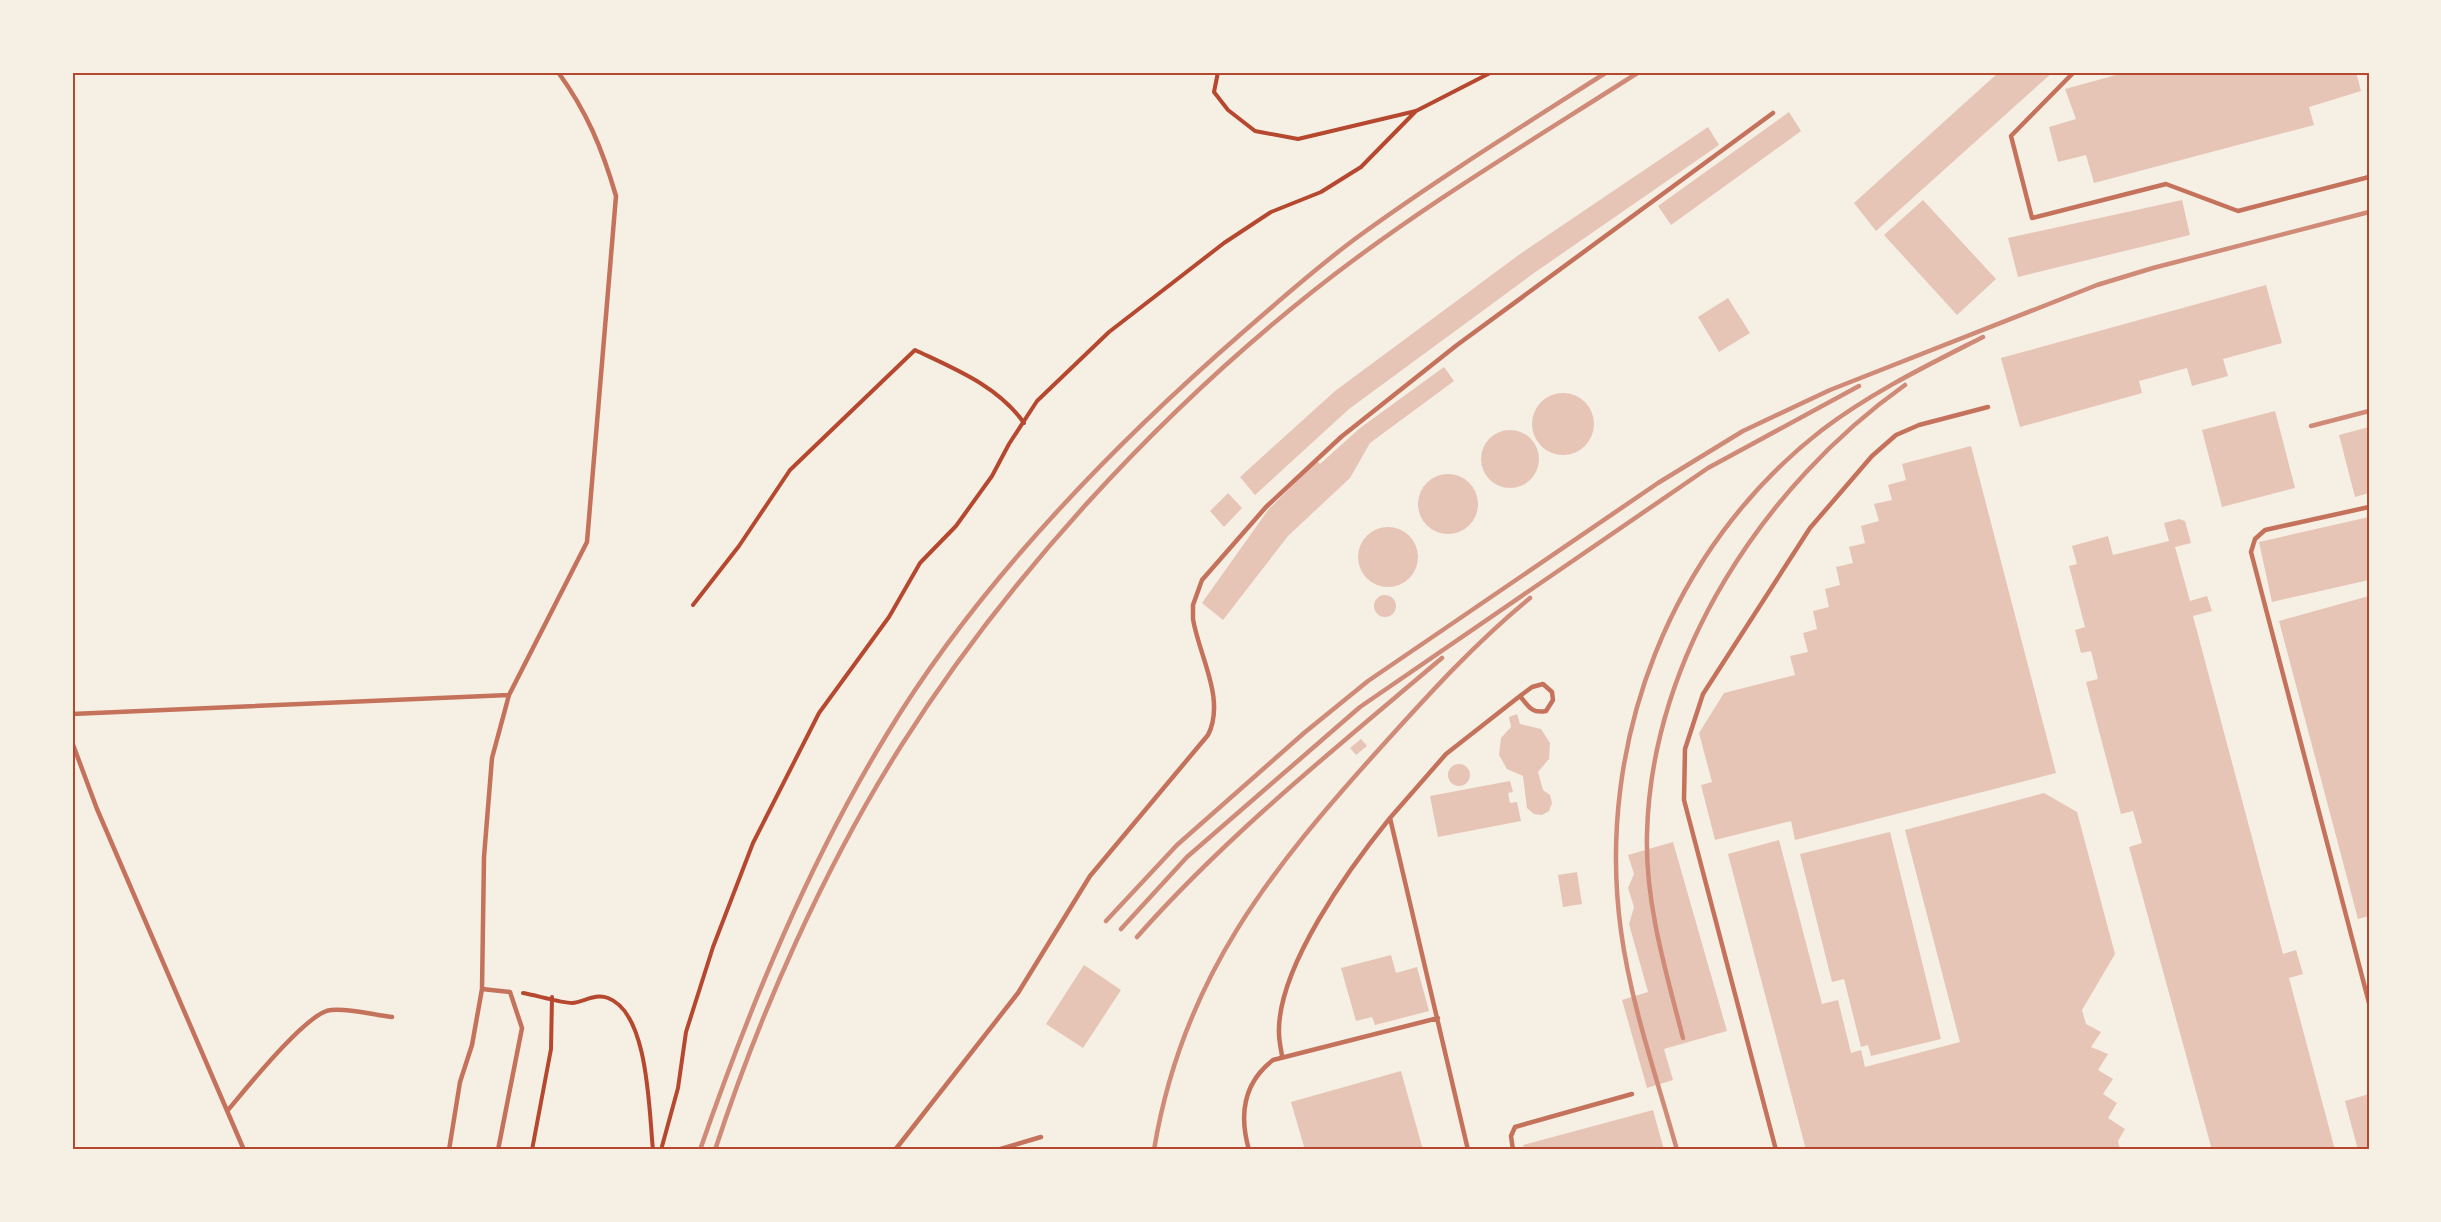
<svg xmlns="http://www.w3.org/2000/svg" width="2441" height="1222" viewBox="0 0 2441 1222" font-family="'Fira Sans',sans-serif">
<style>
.building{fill:#e6c5b7}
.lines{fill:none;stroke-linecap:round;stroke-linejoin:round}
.path{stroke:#b5482f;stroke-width:4}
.service{stroke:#c5725c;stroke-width:4.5}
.rail{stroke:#cf8b77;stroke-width:4.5}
.neatline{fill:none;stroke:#b5482f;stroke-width:2}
</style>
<rect width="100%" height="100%" fill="#f6efe4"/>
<path class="building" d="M1999 72H2053L1876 231 1854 203Z
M2127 72H2356L2361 91 2309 107 2314 125 2094 183 2086 155 2058 162 2049 127 2076 119 2065 89Z
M1789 112 1801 131 1671 225 1658 206Z
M1708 127 1719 145 1534 273 1349 409 1255 495 1240 477 1335 391 1520 254Z
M1923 200 1996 279 1957 315 1884 235Z
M2182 200 2190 235 2018 277 2008 238Z
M2266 285 2282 343 2223 359 2228 376 2192 386 2187 368 2139 381 2142 393 2020 427 2001 358Z
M1728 298 1750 333 1719 352 1698 317Z
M1444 367 1454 381 1370 443 1350 478 1288 536 1223 620 1202 603 1268 510 1317 461 1320 464 1360 428Z
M1532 424a31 31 0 1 1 62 0a31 31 0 1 1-62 0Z
M2275 411 2295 488 2222 507 2202 430Z
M2369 427V493L2355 497 2339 435Z
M1481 459a29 29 0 1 1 58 0a29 29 0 1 1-58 0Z
M1971 446 2056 773 1795 840 1791 821 1715 840 1701 785 1712 782 1699 733 1724 693 1795 675 1790 656 1808 652 1803 633 1817 629 1813 611 1829 607 1825 589 1840 585 1836 567 1853 563 1849 547 1865 543 1861 526 1879 521 1874 504 1892 500 1888 485 1906 480 1902 464Z
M1418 504a30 30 0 1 1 60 0a30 30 0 1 1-60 0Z
M1228 493 1242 508 1224 527 1210 511Z
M2369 517V580L2272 602 2259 542Z
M2179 519 2185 521 2191 543 2175 547 2190 601 2207 596 2212 611 2193 616 2283 954 2296 950 2303 974 2289 978 2335 1150H2212L2129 847 2142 843 2133 811 2121 814 2086 682 2098 679 2091 651 2081 653 2075 630 2085 627 2069 566 2077 564 2072 546 2108 536 2113 555 2169 541 2164 523Z
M1358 557a30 30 0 1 1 60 0a30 30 0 1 1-60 0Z
M1374 606a11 11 0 1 1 22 0a11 11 0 1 1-22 0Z
M2369 596V916L2358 919 2279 621Z
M1517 714 1520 724 1541 729 1550 743 1549 759 1538 772 1543 790 1550 795 1552 803 1549 811 1542 815 1534 814 1527 808 1523 776 1507 769 1499 755 1501 738 1511 727 1509 717Z
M1361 739 1367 746 1356 755 1350 748Z
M1448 775a11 11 0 1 1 22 0a11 11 0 1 1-22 0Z
M1510 781 1513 792 1508 793 1510 803 1517 802 1521 821 1438 837 1430 796Z
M2044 793 2077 812 2115 954 2082 1010 2086 1024 2101 1032 2091 1047 2108 1054 2098 1070 2113 1079 2103 1094 2117 1103 2108 1118 2125 1129 2118 1141 2120 1150H1806L1728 854 1779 840 1822 1004 1838 1000 1851 1053 1861 1050 1865 1067 1960 1042 1905 830Z
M1890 832 1941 1039 1871 1056 1868 1045 1861 1047 1844 979 1832 982 1800 854Z
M1673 842 1727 1031 1664 1049 1673 1080 1647 1088 1622 1000 1648 992 1629 924 1634 907 1628 888 1634 874 1628 855Z
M1577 872 1582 904 1563 907 1558 875Z
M1391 955 1396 973 1417 967 1429 1011 1375 1025 1372 1017 1356 1021 1341 968Z
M1084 965 1121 990 1083 1048 1046 1024Z
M1401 1071 1423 1150H1305L1291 1102Z
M2369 1094V1150H2358L2345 1101Z
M1653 1110 1664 1150H1525L1523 1145Z"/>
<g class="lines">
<path class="path" d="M1218 72 1214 92 1228 110 1255 131 1298 139 1416 111 1492 72
M693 605 739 546 790 470 915 350C955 369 998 386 1024 423
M523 993C535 995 562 1003 572 1003 584 1002 595 993 608 998 649 1013 649 1113 653 1150
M532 1150 551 1049 552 997
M661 1150 678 1088 686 1032 713 947 753 843 819 713 889 617 920 563 956 526 992 476 1009 444 1037 401 1109 332 1224 243 1271 212 1321 192 1361 167 1416 111"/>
<path class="service" d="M2074 72 2011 136 2032 218 2166 184 2238 211 2369 177
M2369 507 2265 530 2255 539 2251 552 2369 1003
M72 714 509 695
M72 742 97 809 244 1150
M482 989 510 992 522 1028 498 1150
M1282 1056C1281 1049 1279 1041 1279 1033 1277 968 1350 867 1390 818
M228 1110C245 1090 308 1011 331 1010 350 1008 373 1015 392 1017
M449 1150 460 1082 472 1045 482 989 484 857 492 758 509 695 587 542 616 196C602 148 587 112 558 72
M895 1150 1018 993 1090 876 1208 735C1226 699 1199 656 1193 619V605L1202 580 1266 507 1341 437 1457 345 1773 113
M997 1150 1041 1137
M1249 1150C1239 1115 1243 1083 1273 1060L1438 1018
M1468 1150 1390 818 1446 754 1520 696 1532 687 1543 684 1552 692 1553 700 1546 711C1532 714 1528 706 1520 696
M1513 1150 1511 1136 1515 1127 1632 1094
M1776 1150 1684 800 1685 749 1703 694 1810 528 1872 456 1896 435 1919 425 1988 407"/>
<path class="rail" d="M2311 426 2369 411
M1106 921 1177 845 1304 733 1368 681 1658 483 1743 431 1830 390 2097 285 2153 268 2369 212
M1121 929 1187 857 1360 707 1708 468 1859 386
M1137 937C1228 834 1337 747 1442 658
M1683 1038C1666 972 1645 903 1647 834 1651 657 1764 485 1905 385
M700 1150C750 1006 808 864 887 734 977 585 1111 447 1242 333 1280 300 1318 266 1359 236 1439 178 1524 125 1607 72
M715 1150C760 1012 824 868 901 746 1008 577 1156 416 1312 292 1415 210 1528 143 1639 72
M1154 1150C1182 979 1270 870 1382 746 1429 694 1475 643 1530 598
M1677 1150C1657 1078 1631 1005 1621 931 1595 743 1671 547 1822 430 1872 392 1928 365 1983 337"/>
</g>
<rect width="2441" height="1222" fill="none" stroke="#f6efe4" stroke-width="147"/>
<rect x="74" y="74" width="2294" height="1074" class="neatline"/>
</svg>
